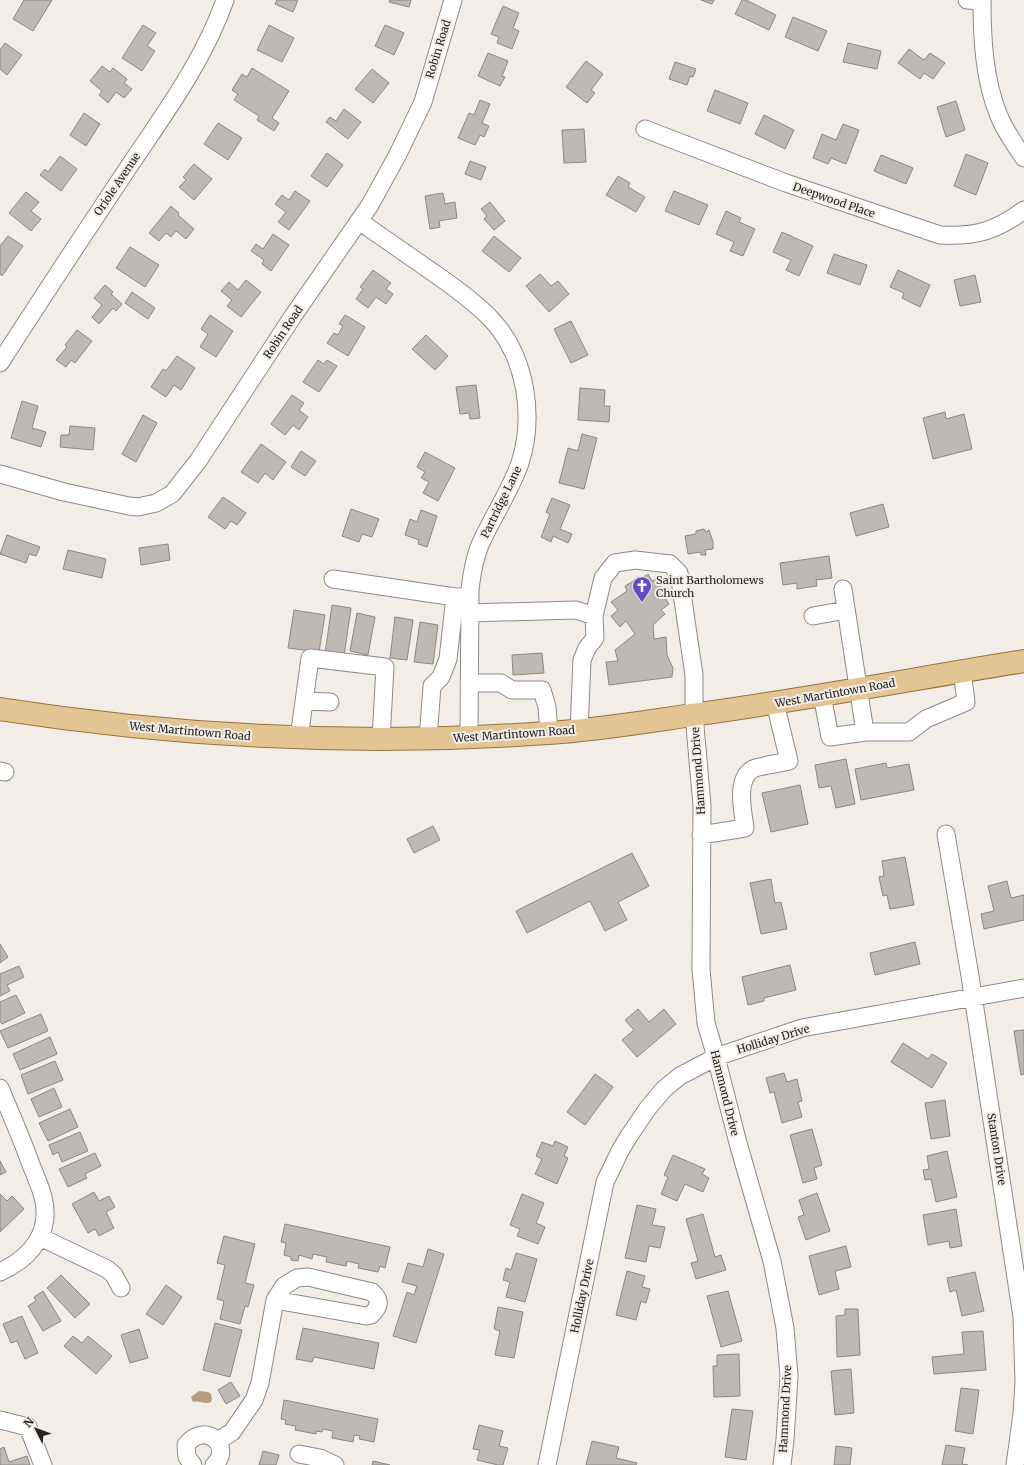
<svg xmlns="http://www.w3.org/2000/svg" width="1024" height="1465" viewBox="0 0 1024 1465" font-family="Merriweather,serif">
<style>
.water{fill:#b69e7c}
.building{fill:#beb9b3;stroke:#8c8882}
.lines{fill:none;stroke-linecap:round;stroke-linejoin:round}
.minor-casing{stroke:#8e8a84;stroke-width:19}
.major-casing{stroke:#95733e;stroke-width:24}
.minor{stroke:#fff;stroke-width:17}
.major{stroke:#e3c594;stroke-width:22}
.labels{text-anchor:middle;stroke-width:4;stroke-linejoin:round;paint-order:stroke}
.street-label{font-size:11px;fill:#252421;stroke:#f2ede6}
.poi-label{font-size:11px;fill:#252421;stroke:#f2ede6;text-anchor:start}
</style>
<rect width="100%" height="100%" fill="#f2ede6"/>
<path class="water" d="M199 1391 208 1392 211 1394 212 1399 211 1402C205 1405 199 1400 193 1402L191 1397Z"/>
<path class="building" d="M24 0H52L33 31 13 19Z
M277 0H298L293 12 275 4Z
M390 0H411L409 7 389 2Z
M701 0H714L712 4Z
M742 0H746L776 15 769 30 735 14Z
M503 6 519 13 513 28 519 31 512 49 497 43 499 37 491 34Z
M793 17 827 31 818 51 785 37Z
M143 25 156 33 147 46 155 51 142 71 122 58Z
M269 25 294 38 282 62 257 50Z
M385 25 404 33 394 55 375 46Z
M5 43 22 55 7 75 0 69V50Z
M848 43 881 51 877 69 843 62Z
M909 49 924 60 930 53 945 63 933 79 924 73 920 79 898 63Z
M488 53 508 61 502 76 505 77 500 86 478 76Z
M586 61 603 74 591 90 595 93 587 103 566 87Z
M675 62 696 69 693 77 690 76 687 85 669 79Z
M102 66 110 72 113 68 127 79 124 83 132 89 124 98 116 92 108 103 99 95 102 91 90 81Z
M252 68 289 91 272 118 279 123 274 131 257 120 259 116 234 100 238 94 232 90 242 74 247 77Z
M372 69 389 83 373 103 355 89Z
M715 90 748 103 740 124 707 111Z
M480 100 490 104 482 123 489 126 484 137 480 135 475 145 458 138 469 113 474 115Z
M956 101 965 130 946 137 937 107Z
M344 109 361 122 348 139 326 122 330 117 336 121Z
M84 113 100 124 86 146 70 135Z
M764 115 794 130 785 149 755 134Z
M218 123 242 138 228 160 204 144Z
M843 124 859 130 846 164 831 158 828 164 813 158 822 134 836 140Z
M584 129 586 162 564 163 562 130Z
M327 153 343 165 327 187 311 176Z
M966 154 988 163 976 195 954 186Z
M881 155 913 168 906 184 874 171Z
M60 156 77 169 61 191 40 175 45 169 48 172Z
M470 161 486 167 481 180 465 174Z
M194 164 212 179 194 200 179 187 186 180 183 177Z
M618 176 630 183 628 187 645 197 636 212 606 195Z
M295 191 310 201 289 230 278 222 286 212 275 204 282 195 289 200Z
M674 191 708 205 699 225 665 211Z
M26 192 39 202 31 211 41 219 31 231 9 213Z
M443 193 445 204 455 202 457 218 439 221 440 227 430 229 425 196Z
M490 202 505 221 494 230 484 219 487 216 481 209Z
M171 206 179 213 178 215 194 229 186 239 176 231 171 237 166 233 159 241 149 233Z
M726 211 741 218 739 222 755 229 743 256 730 251 734 242 716 234Z
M782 232 813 246 799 276 786 270 791 260 773 252Z
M273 234 289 245 271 271 262 264 264 260 251 251 256 244 263 249Z
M8 236 23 246 2 276 0 274V246Z
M494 236 521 258 509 272 482 251Z
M130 247 159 265 145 287 116 268Z
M834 254 867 265 860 285 827 273Z
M373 270 391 283 386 289 393 294 386 304 376 297 368 308 356 299 363 289 360 287Z
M898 270 930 285 920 307 902 298 904 293 890 287Z
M540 274 551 286 558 281 569 294 549 312 526 286Z
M975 275 981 302 960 306 954 280Z
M246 280 261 292 241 317 227 306 232 300 221 291 229 282 238 290Z
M105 285 113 292 111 294 122 304 116 311 113 308 99 324 92 317 102 305 94 298Z
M132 292 155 308 148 319 125 303Z
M210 315 233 331 216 357 200 347 208 334 201 329Z
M345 315 365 327 348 356 327 343 334 333 338 335 343 326 339 324Z
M571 321 588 355 571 363 554 329Z
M77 330 92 341 75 363 71 360 66 367 56 360 67 347 65 345Z
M426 335 448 356 435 370 412 349Z
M177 356 195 368 181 390 174 385 166 397 151 387 163 369 166 371Z
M318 360 324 364 327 360 337 366 319 392 303 382Z
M476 385 480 418 470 419 469 413 460 414 456 387Z
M580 388 605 390 604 406H610L609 422 578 420Z
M292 395 304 403 299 410 308 417 299 430 293 425 285 435 271 424Z
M22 401 38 406 32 428 46 432 41 447 11 438Z
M945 412 946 419 964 414 972 449 933 459 923 418Z
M143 415 157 423 136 462 122 454Z
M70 426 95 428 93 450 60 447 61 435H69Z
M582 434 597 438 584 489 559 483 568 448 578 451Z
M261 444 286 462 273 480 265 473 258 483 241 472Z
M301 451 316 461 305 476 291 467Z
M425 452 455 468 438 501 423 493 429 482 421 478 425 472 417 467Z
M223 497 246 513 237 525 231 521 225 529 208 517Z
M552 498 570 505 560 529 572 534 568 543 553 536 551 542 541 537 550 514 546 512Z
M883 504 889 527 856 536 850 513Z
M351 509 379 519 372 537 362 534 359 542 342 536Z
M421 510 437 516 427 547 418 544 419 540 405 535 410 519 417 522Z
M704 529 706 532 709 530 713 542V549L705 550 706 555H701L700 552 688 554 685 536 696 534V531Z
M7 535 40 547 36 556 29 554 26 563 0 554Z
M168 544 170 560 141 565 139 548Z
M68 550 106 559 102 578 63 569Z
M829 556 832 578 816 580 817 586 797 589V583L783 585 780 563Z
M648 574 652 581 655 580 667 595 665 598 669 604 661 610 665 614 653 625 654 639 666 637 667 655 673 668 672 677 609 685 606 662 618 661 615 650 635 634 626 621 620 627 611 616 618 610 611 602 627 591 625 586 632 582 638 577 639 580Z
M332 605 351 608 344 656 325 653Z
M294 610 325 615 319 652 288 648Z
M357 613 375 617 368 655 350 651Z
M395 617 413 620 407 660 390 658Z
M420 622 438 625 433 664 414 662Z
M542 653 544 673 513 675 512 655Z
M846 759 855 804 836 808 831 786 819 788 815 765Z
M886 763 887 768 909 764 914 790 861 800 855 769Z
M800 785 808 824 771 832 762 793Z
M433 826 440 840 414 853 407 839Z
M632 853 649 886 618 902 627 920 605 931 590 901 527 933 516 911Z
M905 857 914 905 890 909 887 895 883 896 879 877 884 876 882 861Z
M771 879 775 903 781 902 787 929 761 934 750 883Z
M1007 881 1011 898 1024 895V920L984 929 981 914 994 911 988 886Z
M915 942 920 964 875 975 870 953Z
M0 944 8 957 0 963Z
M790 965 796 990 764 998V1001L748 1005 742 977Z
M19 966 24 977 7 985 10 991 0 996V974Z
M16 995 25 1013 2 1024 0 1021V1002Z
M638 1009 649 1022 664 1009 676 1024 637 1057 622 1040 634 1030 625 1020Z
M41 1014 48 1031 8 1048 0 1031Z
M1024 1030V1074L1021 1075 1014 1031Z
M50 1037 57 1054 20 1070 13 1054Z
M903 1043 928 1059 932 1054 947 1063 932 1088 891 1062Z
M55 1061 63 1080 28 1094 21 1075Z
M784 1073 787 1082 797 1079 802 1101 798 1102 802 1117 782 1123 774 1092 770 1093 766 1078Z
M595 1074 613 1087 585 1125 567 1112Z
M54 1088 62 1107 39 1117 31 1099Z
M945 1100 950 1136 931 1139 925 1103Z
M70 1109 78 1127 48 1141 39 1123Z
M812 1129 822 1165 814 1168 817 1179 803 1183 790 1135Z
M80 1132 88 1151 62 1162 58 1152 53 1155 49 1145Z
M555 1141 568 1147 564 1156 568 1158 557 1184 535 1174 542 1159 536 1156 542 1142 553 1146Z
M947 1151 957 1197 936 1202 931 1179 925 1180 923 1170 929 1169 927 1156Z
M95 1153 101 1166 85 1174 87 1178 68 1187 59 1169Z
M673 1155 705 1169 702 1174 709 1178 703 1192 685 1184 677 1201 661 1194 668 1177 664 1175Z
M0 1161 6 1172 0 1175Z
M94 1192 99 1201 109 1196 115 1207 106 1212 114 1228 99 1236 95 1229 88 1233 72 1204Z
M817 1193 830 1231 806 1240 798 1217 804 1215 799 1200Z
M0 1194 7 1201 12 1196 24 1209 0 1232Z
M522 1194 544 1203 536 1223 545 1227 538 1244 517 1236 520 1229 510 1225Z
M637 1205 656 1209 652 1225 665 1227 660 1248 649 1246 646 1262 625 1258Z
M956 1209 962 1246 950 1248 949 1241 928 1245 923 1215Z
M703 1214 715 1257 721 1255 726 1270 696 1279 691 1263 698 1261 686 1219Z
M285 1224 390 1247 385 1268 380 1266 378 1272 358 1268 359 1264 347 1261 346 1266 326 1262 327 1257 313 1254 312 1259 299 1255 298 1261 291 1260V1257L284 1255 286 1243 281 1242Z
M224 1236 255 1244 245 1283 254 1285 248 1307 245 1306 240 1324 220 1319 224 1301 217 1299 225 1265 217 1263Z
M846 1246 851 1267 835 1271 839 1289 819 1295 809 1256Z
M428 1249 444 1254 416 1343 393 1336 407 1292 414 1295 417 1286 402 1282 408 1263 423 1267Z
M516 1253 537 1259 525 1302 506 1297 510 1282 503 1280 506 1268 511 1270Z
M627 1271 645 1276 642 1287 650 1289 646 1303 641 1301 636 1320 616 1315Z
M975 1272 984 1311 962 1316 956 1290 950 1292 947 1278Z
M61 1275 90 1304 75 1318 47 1288Z
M166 1285 182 1297 163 1325 146 1314Z
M43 1291 61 1321 43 1331 28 1306 36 1301 34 1297Z
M728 1291 742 1341 721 1347 707 1296Z
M498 1307 523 1312 514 1358 495 1355 500 1331 494 1329Z
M845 1309H858L860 1355 837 1357 836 1316 845 1315Z
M22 1316 38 1353 25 1359 17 1341 11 1343 3 1324Z
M215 1323 242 1330 230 1377 203 1370Z
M303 1328 379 1343 374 1369 314 1357 312 1362 296 1359Z
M139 1329 148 1358 130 1363 121 1335Z
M983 1331 986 1370 934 1374 932 1357 964 1354 962 1332Z
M73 1336 82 1343 88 1336 112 1356 96 1374 64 1346Z
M739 1354 740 1396 714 1397 713 1366H717V1355Z
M851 1369 854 1413 835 1415 831 1371Z
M231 1382 240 1396 226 1404 218 1390Z
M961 1388 979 1390 973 1434 955 1431Z
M284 1400 378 1419 374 1442 359 1439 360 1436 354 1435 353 1442 332 1438 333 1431 323 1429 322 1432 316 1431V1434L295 1430 296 1426 285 1424 286 1420 281 1419Z
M732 1409 753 1411 746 1460 725 1457Z
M479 1425 503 1431 499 1446 508 1448 503 1465H498L477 1460 480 1450 473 1449Z
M592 1441 619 1447 616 1458 637 1463 636 1465H586Z
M946 1445 965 1448 962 1464 968 1465H942Z
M836 1446 852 1448 850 1465H834Z
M4 1447 9 1462 27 1456 30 1465H0V1449Z
M263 1451 279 1455 276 1465H259Z
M373 1461 390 1465H372Z"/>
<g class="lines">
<defs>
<path id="minor" d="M967 0 982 1
M982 0C982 38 984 80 999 116 1005 131 1015 145 1024 158
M645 129 786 183 940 235C975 237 996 231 1024 210
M359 221C386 240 414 259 441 278 459 291 477 304 492 320 526 357 535 416 520 463 510 492 492 517 480 545 474 559 472 573 470 589L469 738
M0 363C43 296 86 231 130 165 165 113 204 60 225 0
M0 474 64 492 129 506 138 507 156 503 172 494 198 461 293 316 370 205 397 156 423 102 453 0
M333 579 455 597
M470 613 576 610 594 616
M813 616 846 610
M469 683H501L512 690H542L547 707 549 733
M822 695 830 737 865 732 843 589
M304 701 330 702
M579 730 582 660 587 648 595 638 594 616 603 578 615 563 635 560 670 564 679 573 694 675V715L702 805 701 969 706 1023 716 1057 738 1143 772 1261 785 1328 789 1376 785 1440 782 1465
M865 732H909L926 719 966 702 962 671
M299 738 310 658 385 667 381 739
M428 739 432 686 441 677 448 659 455 597 470 596
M0 771 5 772
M946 834 970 976 1022 1317 1024 1382 1022 1414 1015 1465
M701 835 745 828C743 811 735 779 753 769 759 766 781 763 789 761L775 703
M0 1088C10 1112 21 1137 30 1162 34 1173 40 1185 43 1197 52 1232 31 1258 0 1272
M40 1237 107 1269 114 1275 121 1288
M0 1420 28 1427 43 1465
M218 1441 232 1432 254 1400 260 1383 275 1300 284 1286 297 1278 308 1277 372 1292C382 1301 379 1307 371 1315L366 1316 275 1300
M299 1454 320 1458 335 1465
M193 1465 187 1457 186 1445C205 1420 234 1447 214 1465
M547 1465 605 1182 620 1151 629 1136 648 1108 664 1089 680 1076 716 1057 802 1028 1024 988"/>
<path id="major" d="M0 709C181 737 365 746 548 733 596 730 644 722 692 715 803 700 913 679 1024 661"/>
</defs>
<use href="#minor" class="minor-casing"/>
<use href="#major" class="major-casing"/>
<use href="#minor" class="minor"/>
<use href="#major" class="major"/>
</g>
<defs>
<symbol id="church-pin" viewBox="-11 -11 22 30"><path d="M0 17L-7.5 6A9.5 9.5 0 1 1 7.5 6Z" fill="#654dc6" stroke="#f2ede6"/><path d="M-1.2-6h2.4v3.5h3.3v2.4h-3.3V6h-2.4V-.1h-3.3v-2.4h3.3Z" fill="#fff"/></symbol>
</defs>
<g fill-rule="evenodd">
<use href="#church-pin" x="631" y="575" width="22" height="30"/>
</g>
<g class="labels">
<g class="street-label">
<text transform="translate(438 49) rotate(-73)" y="4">Robin Road</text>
<text transform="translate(117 184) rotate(-56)" y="4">Oriole Avenue</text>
<text transform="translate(834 200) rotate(19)" y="4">Deepwood Place</text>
<text transform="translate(283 332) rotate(-56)" y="4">Robin Road</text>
<text transform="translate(501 502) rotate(-64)" y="4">Partridge Lane</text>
<text transform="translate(835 693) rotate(-10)" y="4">West Martintown Road</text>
<text transform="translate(190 731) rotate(5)" y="4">West Martintown Road</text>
<text transform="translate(514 734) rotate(-4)" y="4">West Martintown Road</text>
<text transform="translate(698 771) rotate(-94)" y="4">Hammond Drive</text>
<text transform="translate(773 1039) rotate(-17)" y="4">Holliday Drive</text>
<text transform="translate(725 1093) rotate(76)" y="4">Hammond Drive</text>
<text transform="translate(997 1149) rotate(81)" y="4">Stanton Drive</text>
<text transform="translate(582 1296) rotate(-78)" y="4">Holliday Drive</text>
<text transform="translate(785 1409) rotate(-87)" y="4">Hammond Drive</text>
</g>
<g class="poi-label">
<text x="656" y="584">Saint Bartholomews<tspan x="656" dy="13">Church</tspan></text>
</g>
</g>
<g transform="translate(36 1429) rotate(312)" stroke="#f2ede6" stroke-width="3" paint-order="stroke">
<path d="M0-3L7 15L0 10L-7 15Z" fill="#252421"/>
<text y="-6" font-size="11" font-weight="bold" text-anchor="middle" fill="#252421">N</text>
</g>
</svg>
